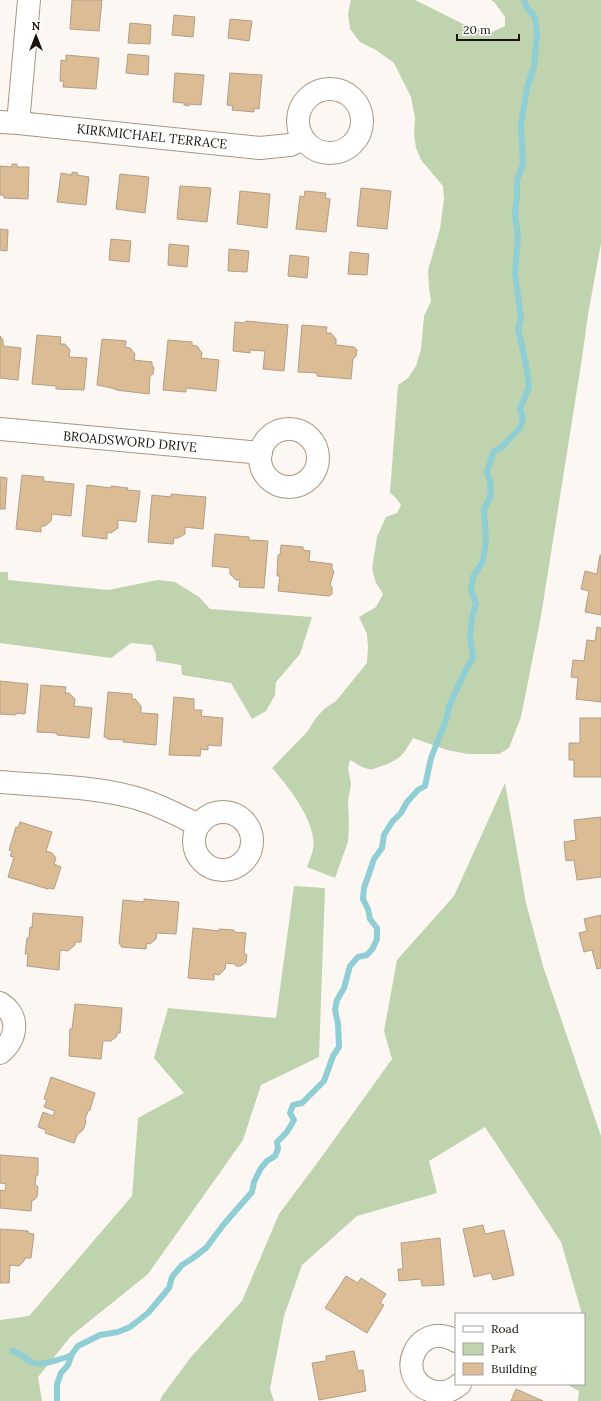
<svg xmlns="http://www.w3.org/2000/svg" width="601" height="1401" viewBox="0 0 601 1401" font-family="Lora,serif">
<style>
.green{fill:#bfd3ae}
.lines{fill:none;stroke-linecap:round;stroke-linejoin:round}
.stream{stroke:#8fced5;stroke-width:6}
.building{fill:#dbbc94;stroke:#b09e88}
.street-casing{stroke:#a99581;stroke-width:24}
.street{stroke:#fff;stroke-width:22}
.labels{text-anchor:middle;stroke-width:4;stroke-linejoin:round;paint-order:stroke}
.street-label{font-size:13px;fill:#1a130b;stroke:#fff}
</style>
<rect width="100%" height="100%" fill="#fcf7f3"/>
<path class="green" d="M351 0H415L467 26 492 32 505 26V17L495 3 491 0H601V243L588 315 582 358 541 616 521 717 509 748 499 754H468L447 750 413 738C403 755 401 759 382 766 378 767 373 770 370 769 363 769 356 763 350 760L348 768 351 784 348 801 349 823 348 842 335 878 307 867C309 861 312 855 313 849 318 824 288 786 272 768L307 732 316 718 324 709 336 701 367 663 368 647 367 634 359 617 376 607 383 594 376 583 372 569 377 537 386 517 397 513 401 505 396 498 390 493 398 385 408 378 416 366 421 349 424 316 431 301 429 288 428 270 440 229 444 199 443 186 421 160 416 148 414 134 415 118 411 97 394 63 376 50 360 42 350 29 348 14Z
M0 572H8V580L108 590 158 580 175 582 199 597 210 609 312 617 300 654 276 682 275 695 266 711 252 719 231 683 182 675 181 665 156 661V654L152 645 131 643 111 658 0 643Z
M505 783 526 903 543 966 601 1136V1401H578L579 1391 566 1384H584V1314H582L561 1242 485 1127 429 1161 437 1193 357 1216 302 1265 284 1316 270 1389 274 1401H160L162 1396 191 1357 242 1301 279 1214 323 1155 392 1059 384 1031 397 960 454 896Z
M294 886 325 888 319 1057 261 1085 243 1140 148 1274 71 1336 38 1377 42 1401H0V1320L29 1316 132 1196 138 1118 184 1093 154 1058 168 1008 276 1018Z"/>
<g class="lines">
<path class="stream" d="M12 1351C21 1353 26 1360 34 1363 39 1366 68 1358 72 1354
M57 1401V1384L61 1373 68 1365 72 1354 78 1346 100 1335 118 1332 130 1327 148 1313 169 1288 172 1277 182 1265 193 1258 206 1248 224 1224 252 1192 254 1182 261 1168 267 1161 275 1156 278 1149 277 1142 287 1132 294 1120 290 1113 293 1105 302 1103 324 1081 333 1056 339 1047 338 1024 335 1010 337 1000 344 988 350 966 358 957 367 955 373 948 377 939V928L370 919 368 909 363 899 364 888 374 859 382 848 384 835 392 822 401 813 407 802 418 790 425 786 431 758 446 720 449 706 467 667 473 659 470 635 472 618 476 604 471 589 473 577 483 561 486 541 484 509 491 496 490 482 487 472 494 451 502 447 520 428 523 418 520 409 529 387 526 364 518 329 521 319 515 273 518 237 515 214 517 196V180L523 164 521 125 527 88 534 67 537 33 535 17 527 8 524 0"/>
</g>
<path class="building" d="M72 0H102L99 31 70 29Z
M174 15 195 17 193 37 172 35Z
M230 19 252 21 249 41 228 38Z
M130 23 151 25 150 44 128 43Z
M128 54 149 56 148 75 126 73Z
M66 55 99 58 96 89 63 87 64 81H60L61 60 66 61Z
M175 73 204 75 201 105 189 104V106L184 105V103L173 102Z
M230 73 262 75 259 109 254 108V112L232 110 233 106 227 105Z
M12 164H17V167H29L28 199 4 198V195H0V166L12 167Z
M72 172 78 173 77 175 89 177 86 205 57 202 61 173 72 175Z
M120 174 149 177 145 213 116 209Z
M180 186 211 188 207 222 177 219Z
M361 188 391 191 387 229 357 226Z
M240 191 270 194 267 228 237 224Z
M305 191 326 193 325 198 330 199 326 232 296 229 300 196 304 197Z
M0 229 8 230 7 251 0 250Z
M111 239 131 241 129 262 109 260Z
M169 244 189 246 187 267 168 265Z
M229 249 249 251 247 272 228 271Z
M350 252 369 254 367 275 348 274Z
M290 255 309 257 307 278 288 276Z
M246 321 288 325 284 371 263 369 265 351 250 350V353L233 351 235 322 245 323Z
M302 325 327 327 326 333H331L336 339V345L354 347 357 350 356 356 353 359 351 379 317 376V373L298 372Z
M37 335 61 337 60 344H65L70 350 69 357 87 358 84 390 56 389V386L32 384Z
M0 336 3 340V346L21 348 18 380 0 378Z
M102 339 126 341 125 347 130 348 135 354 134 360 152 362V365L154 368 153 374 150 376 149 394 116 390V389L97 385Z
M168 340 192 342V345L197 346 202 353 201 358 219 360 216 391 186 388V392L163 390Z
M22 475 44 477 43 481 74 484 71 516 52 514 51 521 45 526H41V532L16 529Z
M0 477 7 478 5 509H0Z
M87 485 111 488V486L128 488 127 490 140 491 136 522 118 520V528L111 533 107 532V539L82 536Z
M171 494 206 497 203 529 185 527V534L178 538H174L173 544 148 542 152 495 171 497Z
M215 534 249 537V540L268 541 264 588 239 587 240 580H236L230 574V568L212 566Z
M281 545 303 547V550L310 551 309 561 332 564V569L334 571 330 585 332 587V594L329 596 278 591 280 576H277L278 555H280Z
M600 555H601V615L585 612 589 591 581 589 585 571 597 574Z
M597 627 601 628V702L576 699 578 678 571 677 573 660 584 661 587 640 595 641Z
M0 681 28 684 25 714 16 713V715L0 714Z
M41 685 66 687 65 693H69L75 699 74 706 92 708 89 738 57 735V733L37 732Z
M108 692 132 694V699H135L141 706V713L158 714 156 745 123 742 124 740 107 739V737H104Z
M174 697 194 699V710H202L201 716 223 718 221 746 208 745V750L201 749 200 756 169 755Z
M580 718H601V777H574V760H569V743H580Z
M601 817V877L577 880 574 860 566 861 564 842 576 840 574 820Z
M20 822 52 832 46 851 52 853 56 858 54 864 61 867 54 889 48 888V889L8 877 14 857 10 856 12 851 9 850 16 827 18 828Z
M144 899 179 902 176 934 157 933 156 939 150 944 147 943 146 949 121 947V944H119L123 900 144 902Z
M33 913 83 917 81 942H75V945L68 951 60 950 59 970 27 966 28 954H25L27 938H29L30 927 32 928Z
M601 915V968L597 969 592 950 584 952 579 933 587 931 584 919Z
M193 928 219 931V929L234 930V932L246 933 244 953 247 955 246 962 241 966H236L235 964 226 963 225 969 219 975 214 974V980L188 978Z
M75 1004 122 1008 120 1033H117V1036L111 1041H103L101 1059 69 1056 70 1029H72Z
M51 1077 95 1093 90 1110 88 1111 85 1119 86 1122 83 1130 81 1131 80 1133H78L74 1143 45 1133 46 1130 38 1127 43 1112 53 1116 55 1111 44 1107 47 1100 44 1099Z
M0 1155 38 1158V1175L36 1176 35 1184 38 1187 37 1197 34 1200H32L31 1211 0 1208V1190L5 1191 6 1184 0 1183Z
M483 1225 485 1234 504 1230 514 1275 493 1280 491 1273 474 1277 463 1229Z
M0 1229 28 1231V1233L34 1234 31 1258H25L24 1261 19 1266 10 1265 9 1283H0Z
M440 1238 444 1285 422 1286 421 1279 399 1281 398 1269H403L401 1243Z
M346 1276 358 1283 361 1278 386 1294 380 1303 384 1305 367 1333 325 1308Z
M354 1351 358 1371 363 1370 366 1391 319 1400 312 1363 326 1361V1356Z
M516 1389 543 1401H511Z"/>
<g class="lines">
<defs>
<path id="street" d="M298 121a32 32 0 1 1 64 0a32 32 0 1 1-64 0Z
M0 122 18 123 260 148 290 145 303 139
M18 123 29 0
M260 458a29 29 0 1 1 58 0a29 29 0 1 1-58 0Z
M0 429 261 453
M0 782C45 786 93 786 136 798 158 804 178 815 198 825
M194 841a29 29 0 1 1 58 0a29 29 0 1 1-58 0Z
M0 1003C21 1016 17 1039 0 1053
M456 1341C416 1318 392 1379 432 1391 442 1394 452 1391 460 1384"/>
</defs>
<use href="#street" class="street-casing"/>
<use href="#street" class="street"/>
</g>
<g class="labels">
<g class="street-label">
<text transform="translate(152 136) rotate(6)" y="5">KIRKMICHAEL TERRACE</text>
<text transform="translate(130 441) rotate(5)" y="5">BROADSWORD DRIVE</text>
</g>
</g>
<rect x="455" y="1313" width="130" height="72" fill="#ffffff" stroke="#a3a19d"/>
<rect x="463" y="1326" width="20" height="6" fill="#ffffff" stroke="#a3a19d"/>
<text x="491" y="1333" font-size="12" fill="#1a130b">Road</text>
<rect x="463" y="1343" width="20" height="12" fill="#bfd3ae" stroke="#a3a19d"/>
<text x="491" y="1353" font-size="12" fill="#1a130b">Park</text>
<rect x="463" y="1363" width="20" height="12" fill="#dbbc94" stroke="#a3a19d"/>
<text x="491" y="1373" font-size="12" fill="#1a130b">Building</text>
<g transform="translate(36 36)" stroke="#ffffff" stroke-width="3" paint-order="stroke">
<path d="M0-3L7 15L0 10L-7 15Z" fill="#1a130b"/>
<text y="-6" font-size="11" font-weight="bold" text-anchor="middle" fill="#1a130b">N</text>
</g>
<path d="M457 34v6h62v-6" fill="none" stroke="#1a130b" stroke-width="2"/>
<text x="463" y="34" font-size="12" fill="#1a130b" stroke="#ffffff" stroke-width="3" paint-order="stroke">20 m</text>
</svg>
